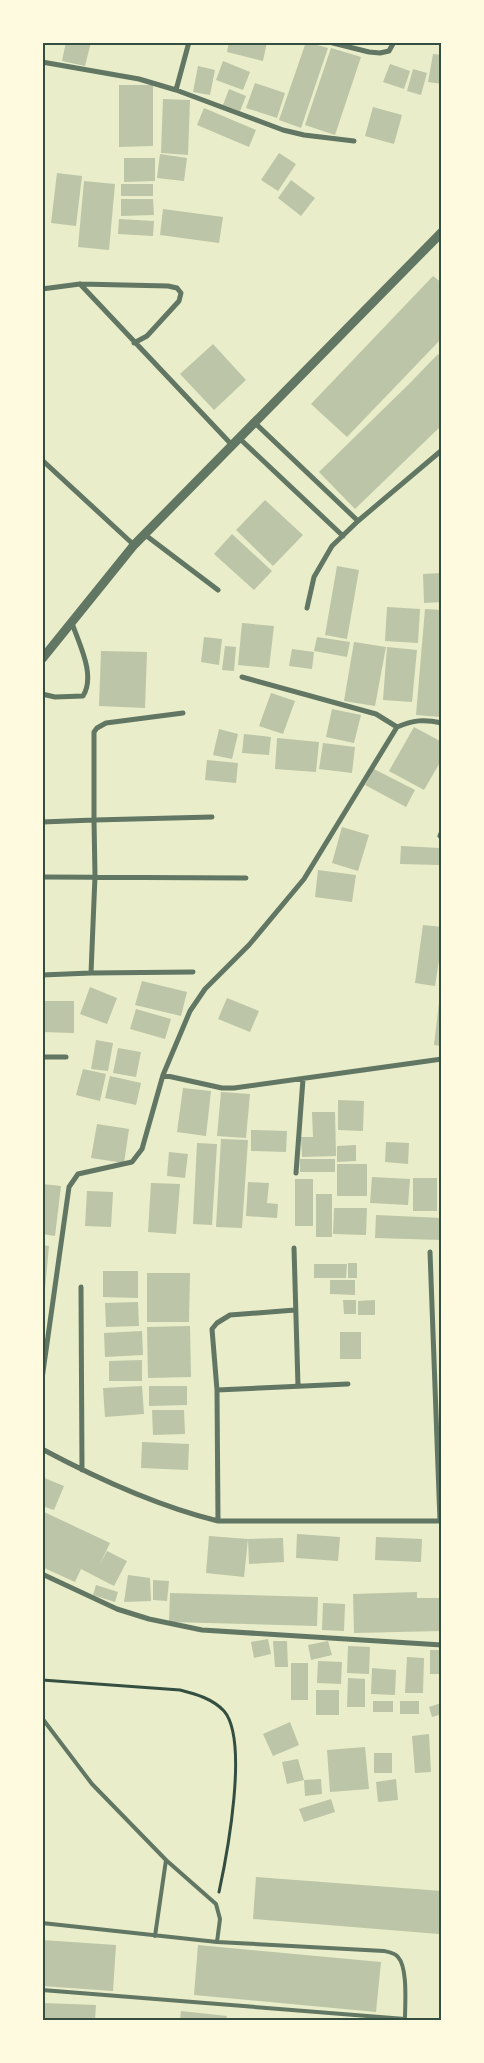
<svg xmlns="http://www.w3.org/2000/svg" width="484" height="2063" viewBox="0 0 484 2063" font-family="'Archivo Narrow',sans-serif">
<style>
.building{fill:#bcc5a7}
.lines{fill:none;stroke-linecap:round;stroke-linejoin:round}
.path{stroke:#344e41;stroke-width:3}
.service{stroke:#617663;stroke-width:4}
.minor{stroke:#617663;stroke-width:5}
.tertiary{stroke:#617663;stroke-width:9}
.neatline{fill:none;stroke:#344e41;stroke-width:2}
</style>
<rect width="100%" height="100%" fill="#e9edc9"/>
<path class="building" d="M66 42H91L85 66 62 61Z
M229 42H267L263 61 227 52Z
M306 42 328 48 301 128 279 120Z
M331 48 361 57 335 135 305 125Z
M433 54 442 55V84L428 82Z
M223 61 250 72 243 90 216 80Z
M390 64 410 71 404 89 383 82Z
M198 66 215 70 210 95 193 92Z
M413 69 427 73 421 95 407 91Z
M255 83 285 93 277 118 246 108Z
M119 85H153V146L119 147Z
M229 89 246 96 240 111 223 105Z
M163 99 190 100 188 155 161 153Z
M373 107 402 115 394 144 365 136Z
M204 108 256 130 249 147 197 125Z
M279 153 296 164 278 191 261 180Z
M160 154 187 158 184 181 157 178Z
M124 158H155V181L124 182Z
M57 173 82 176 76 226 51 223Z
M291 180 315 198 301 216 278 198Z
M84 181 115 184 109 250 78 247Z
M121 184H153V196H121Z
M121 199H153L154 215 121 216Z
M163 209 223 217 219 243 160 235Z
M119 219 154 221 153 236 118 234Z
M433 276 442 283V338L347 437 311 404Z
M213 344 246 380 214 410 180 374Z
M438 354 442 357V425L355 509 319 472 410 383Z
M265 500 303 535 273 566 236 530Z
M232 534 272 571 254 590 214 554Z
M337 566 359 570 347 639 325 635Z
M442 573V602L424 603 423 574Z
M387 607 420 609 418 643 385 641Z
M425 609 442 610V694L440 717 416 715Z
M242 623 274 626 269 668 238 665Z
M204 637 222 639 219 665 201 662Z
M317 637 350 642 347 657 314 651Z
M354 642 386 647 375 706 344 701Z
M225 646 236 647 234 671 222 670Z
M387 647 417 650 412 702 383 700Z
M292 649 314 652 312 669 289 666Z
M101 651 147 652 145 708 99 706Z
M271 693 295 701 283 734 259 726Z
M332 709 361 715 354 743 326 737Z
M414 727 442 742V759L424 790 389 771Z
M219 729 238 734 232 759 213 755Z
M244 734 271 737 269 755 242 753Z
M277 738 319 742 316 772 275 769Z
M323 743 355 747 352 773 319 769Z
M207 760 238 763 236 783 205 780Z
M374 769 415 790 406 807 365 785Z
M342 827 369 835 358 871 332 863Z
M401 846 440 848 439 865 400 864Z
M318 870 356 875 352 902 315 897Z
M423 925 442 927V941L435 986 415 983Z
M142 981 187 992 181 1016 135 1005Z
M90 987 117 998 107 1024 80 1014Z
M440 994H442V1046L434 1045Z
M227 998 259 1011 250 1032 218 1019Z
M42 1001H74V1033L42 1032Z
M136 1009 171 1019 165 1039 130 1029Z
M96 1040 113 1043 108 1071 91 1069Z
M118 1048 141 1052 136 1077 113 1073Z
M83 1069 106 1074 100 1101 76 1095Z
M110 1076 141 1083 136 1105 105 1098Z
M183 1088 211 1091 206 1136 177 1132Z
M221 1092 250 1094 246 1138 217 1136Z
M338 1100 364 1101 363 1131 338 1130Z
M312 1112H335L336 1156 302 1157 301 1137H313Z
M97 1124 129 1129 124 1163 91 1158Z
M251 1130 287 1131 286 1152 251 1151Z
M221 1139 248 1140 242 1228 216 1227Z
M386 1142 409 1143 408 1164 385 1162Z
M197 1143 217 1144 212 1225 193 1224Z
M356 1145V1161L337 1162V1146Z
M169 1152 188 1154 185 1178 167 1176Z
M300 1159H335V1172H300Z
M337 1164H367V1196H337Z
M372 1177 410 1179 408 1205 370 1203Z
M413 1178H437V1211H413Z
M295 1179H313V1226H295Z
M248 1182 269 1183 267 1203 278 1204 277 1218 246 1216Z
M151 1183 180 1184 176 1234 148 1232Z
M42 1184 61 1186 55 1236 42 1234Z
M87 1191 113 1192 111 1227 85 1226Z
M316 1194H332V1237H316Z
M334 1208H367L366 1235 333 1234Z
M376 1215 442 1218 441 1240 375 1238Z
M42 1245 49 1246 45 1289 42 1288Z
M348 1263H357V1278H348Z
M314 1264H347L346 1278H314Z
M103 1271H138V1298L103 1297Z
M147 1273H190L189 1322H147Z
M330 1280H355V1295L330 1294Z
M343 1300H356V1314H344Z
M375 1300V1315H358V1301Z
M138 1302 139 1326 106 1327 105 1303Z
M190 1326 191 1377 148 1378 147 1327Z
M142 1331 143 1355 105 1357 104 1333Z
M340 1332H361V1359H340Z
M142 1360V1381H109V1361Z
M142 1386 144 1414 105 1417 103 1388Z
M149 1386H187V1405L149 1406Z
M152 1410H184L185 1434 153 1435Z
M142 1442 189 1444 188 1470 141 1468Z
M42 1477 64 1486 54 1510 42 1506Z
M42 1511 110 1543 99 1566 107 1551 127 1561 114 1586 81 1569 75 1582 42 1567Z
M297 1534 340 1537 338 1561 296 1558Z
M209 1536 248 1539 244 1577 206 1573Z
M376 1537 422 1539 421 1562 375 1560Z
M283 1538 284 1562 249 1564 248 1539Z
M128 1575 150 1578 151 1601 124 1602Z
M153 1580 169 1581 167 1601 153 1600Z
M96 1585 118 1592 115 1602 93 1595Z
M417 1592V1598H442V1631L354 1633 353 1594Z
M170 1593 318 1597 317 1626 169 1622Z
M323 1603 345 1604 344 1631 322 1630Z
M268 1639 271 1654 254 1658 251 1642Z
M273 1641H287L288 1667H275Z
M328 1641 332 1655 311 1660 308 1645Z
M348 1646 370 1647 369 1674 347 1673Z
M430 1650H442V1674H430Z
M407 1657 424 1658 423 1693H405Z
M318 1661 342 1662 341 1684 317 1683Z
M291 1663H308V1700H291Z
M372 1668 396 1670 395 1695 371 1694Z
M348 1678 365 1679V1707H347Z
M316 1690H339V1715H316Z
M373 1701H393V1712H373Z
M400 1701H419V1714H400Z
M441 1703 442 1714 432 1717 429 1707Z
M290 1722 299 1745 273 1756 263 1734Z
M429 1734 431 1772 415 1773 412 1736Z
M365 1747 369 1789 330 1792 327 1750Z
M374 1753H392V1773H374Z
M298 1759 304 1780 287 1784 282 1762Z
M321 1779 322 1794 305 1796 304 1780Z
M396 1779 398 1800 378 1802 376 1782Z
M331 1799 335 1812 304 1822 299 1809Z
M256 1877 442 1891 439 1934 253 1919Z
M42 1940 116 1945 113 1991 42 1986Z
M198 1945 381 1962 376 2012 194 1995Z
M43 2003 96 2005 95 2020H43Z
M181 2011 227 2016 226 2020H180Z"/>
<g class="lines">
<path class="path" d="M42 1680 180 1690C196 1694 213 1699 224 1711 249 1740 227 1855 219 1892"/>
<path class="service" d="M42 1718 92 1784 166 1860 216 1904 220 1919 217 1942
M42 1923 217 1942 384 1951C389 1952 395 1953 398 1957 408 1968 405 2004 405 2019L42 1990
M155 1936 166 1860"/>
<path class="minor" d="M329 42 369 52 380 53 389 51 394 42
M42 62 139 79 176 90 283 130 304 135 354 141
M176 90 189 42
M80 284 232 445
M42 289 80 284 168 286 177 288 181 293 179 301 147 336 134 343
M254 422 358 521
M239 438 343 536
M42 460 134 545
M144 534 218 590
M307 608 314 577 332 546 358 521 442 450
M242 677 376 714 397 727
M42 694 55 697 83 696C96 675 79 644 72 623
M42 822 94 820V732L97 728 106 723 183 713
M440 836 442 831
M42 877 246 878
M193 972 91 973 95 876 94 820 212 817
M42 975 91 973
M42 1057H66
M163 1075 222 1088H234L442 1059
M296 1173 303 1079
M294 1248 298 1386
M430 1252 440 1521
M81 1287 82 1470
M42 1379 69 1187 78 1174 132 1162 142 1149 163 1075 190 1011 205 989 249 945 304 879 397 727C413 720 424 719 442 723
M217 1390 348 1384
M42 1449C98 1479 157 1506 218 1521H442
M218 1521 217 1390 212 1329 217 1323 230 1315 295 1310
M42 1574 117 1609 149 1619 202 1630 442 1645"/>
<path class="tertiary" d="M42 659 134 545 442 232"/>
</g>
<rect width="484" height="2063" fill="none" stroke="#fefae0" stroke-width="88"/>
<rect x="44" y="44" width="396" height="1975" class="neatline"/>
</svg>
